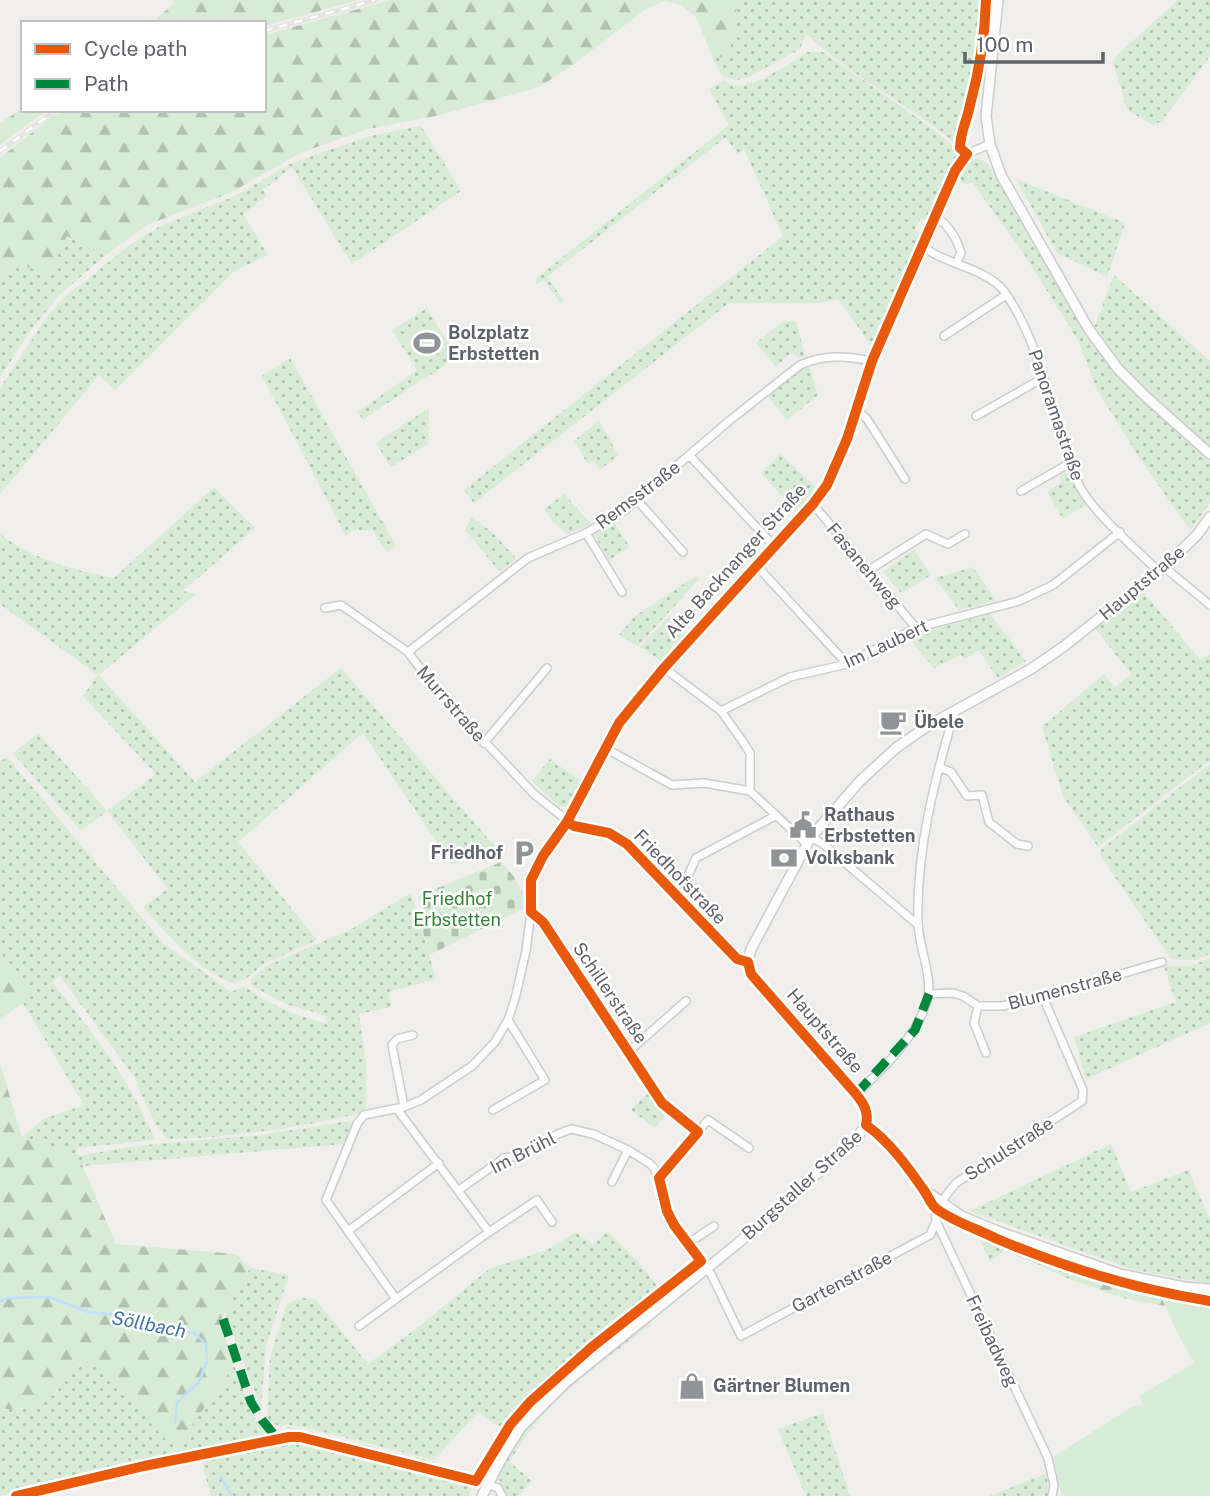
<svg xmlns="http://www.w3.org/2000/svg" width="1210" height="1496" viewBox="0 0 1210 1496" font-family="'Public Sans',sans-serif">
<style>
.green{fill:url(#green-dots)}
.forest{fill:url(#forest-firs)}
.cemetery{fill:url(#cemetery-stones)}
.pitch{fill:#d8ebd6}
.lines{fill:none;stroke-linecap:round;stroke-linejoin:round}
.stream{stroke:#bfe0f9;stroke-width:2.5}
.minor-casing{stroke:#cbcccc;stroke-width:10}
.tertiary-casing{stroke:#cbcccc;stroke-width:12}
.minor{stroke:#fdfcfc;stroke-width:7}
.tertiary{stroke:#fdfcfc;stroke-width:9}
.rail-casing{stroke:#e4e4e4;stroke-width:5}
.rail{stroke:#fff;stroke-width:2.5;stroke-dasharray:8;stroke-linecap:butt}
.quiet{stroke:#00873e;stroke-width:9;stroke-dasharray:18 9;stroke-linecap:butt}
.cycleway-casing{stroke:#fff;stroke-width:15}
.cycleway{stroke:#e8590c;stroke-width:10}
.labels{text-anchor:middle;stroke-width:5;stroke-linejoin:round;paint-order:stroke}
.poi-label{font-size:18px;font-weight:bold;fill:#5f6368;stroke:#fff;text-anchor:start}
.street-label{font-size:18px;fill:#5f6368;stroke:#fff}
.park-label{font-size:18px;fill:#348238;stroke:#fff}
.water-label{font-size:19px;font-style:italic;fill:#4174aa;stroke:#fff}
</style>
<defs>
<pattern id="green-dots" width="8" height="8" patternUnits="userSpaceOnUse" patternTransform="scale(1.75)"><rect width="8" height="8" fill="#d8ebd6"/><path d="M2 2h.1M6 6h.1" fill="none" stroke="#b2c2b1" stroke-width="1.8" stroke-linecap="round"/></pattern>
<pattern id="forest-firs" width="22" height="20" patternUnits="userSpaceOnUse" patternTransform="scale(1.75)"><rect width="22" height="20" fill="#d8ebd6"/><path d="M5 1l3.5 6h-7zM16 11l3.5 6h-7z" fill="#b2c2b1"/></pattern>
<pattern id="cemetery-stones" width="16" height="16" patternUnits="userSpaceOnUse" patternTransform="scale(1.75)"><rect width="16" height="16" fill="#d8ebd6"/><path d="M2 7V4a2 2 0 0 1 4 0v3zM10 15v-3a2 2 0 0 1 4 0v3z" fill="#b2c2b1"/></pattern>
</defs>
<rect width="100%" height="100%" fill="#efeeea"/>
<path class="green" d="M738 0H983L970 89 959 139 953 141C906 103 850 75 806 34L800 49 749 77 738 80 722 76 713 58 729 57Z
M1178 0H1210V56L1162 121 1153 125 1127 110 1113 61 1116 56Z
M807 52H823L929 126 959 152 949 167 927 220 921 218 915 230 921 233 872 346 838 299 820 303H729L474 503 464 490 783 236 744 149 737 154 726 137 547 277 564 301 561 304 544 280 537 284 535 279 729 125 709 89 723 81C727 83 734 86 739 86 759 84 791 63 807 52Z
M421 126 461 191 352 264 292 167 263 190 267 196 243 214 268 255 234 271 115 390 99 375 0 494V388L48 315 65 297 131 244 162 225 233 197 290 164 369 136Z
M979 158 988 164 1102 356 1139 398 1210 462V503L1191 529 1187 526 1139 457 1097 390 1078 340 1024 254 972 182 966 185 957 177 965 162Z
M1016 179 1125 223 1107 277 1057 253Z
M67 235 106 255 58 296 29 333 0 377V275Z
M1114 275 1210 361V446C1167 411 1124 376 1094 328Z
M427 308 434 320 404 340 421 365 450 345 455 354 433 375 430 374 363 420 358 412 417 370 392 330Z
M783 321H796L805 356 798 358 792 352 776 367 756 343Z
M290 358 396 546 387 552 372 530H352L346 536 262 376Z
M809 366 818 395 787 420 767 396 794 374Z
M429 408 428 444 391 467 376 443Z
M599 420 618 455 600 470 594 461 588 464 574 441Z
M781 454 816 488 796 512 761 473Z
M1065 473 1070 474 1086 504 1063 519 1047 492 1062 482 1059 476Z
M214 487 255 528 183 591 196 594 99 675 195 782 341 668 496 848 452 865 363 733 238 842 317 940 263 964 247 978 235 984C197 970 169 937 143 907L168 889 107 811 81 831 13 753 38 733 107 811 156 774 83 696 98 675 0 604V534C34 560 73 570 114 578Z
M564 494 591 524 567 534 553 522 544 509Z
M471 517 492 532 514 556 515 560 499 571 465 530Z
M614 523 630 547 609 560 594 534Z
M914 550 931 575 901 593 883 572Z
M973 567 996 601 959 610 935 578Z
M696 576 699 579 638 646 619 635 635 616Z
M1142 591 1200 659 1210 654V760L1098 847 1063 796 1042 727 1104 674 1115 687 1131 674 1095 628Z
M990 614 1026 661 998 678 979 651 964 659 961 655 934 668 909 639 920 633Z
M668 617 686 633 661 661 640 647Z
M7 757 163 943 231 992 244 986C268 1004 296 1016 325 1023L327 1016 286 1004 252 986 250 980 266 966 350 930 411 893 436 979 389 992 391 1007 359 1014 366 1063V1112C301 1127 234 1138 167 1139L155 1123 136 1083 138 1082 60 976 52 982C94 1034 129 1078 155 1140L76 1148 78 1156 135 1146 261 1135 349 1121 352 1125 345 1144 82 1166 77 1156 22 1137 43 1119 84 1105 23 1003 35 993 0 952V762Z
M550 759 581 781 567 806 560 807 532 781Z
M1210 764V954L1195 960 1171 959 1100 855V850Z
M1210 958V1023L1086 1079 1074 1037 1176 1002 1164 966H1191Z
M651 1090 661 1105 669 1111 655 1128 631 1110Z
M1111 1144 1131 1192 1188 1170 1210 1219V1284L1131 1269 970 1211Z
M607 1231 637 1261 662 1292 566 1370 506 1431 478 1412 434 1460 303 1427 286 1424 281 1427 272 1423 267 1417 270 1357 287 1303 303 1298 315 1299 368 1364 417 1328 489 1269 547 1250 576 1232 593 1245Z
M981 1234 1070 1271 1072 1280 1004 1250 990 1262 979 1236Z
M250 1268 289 1275 266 1346 261 1408 225 1312Z
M652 1316 654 1317 649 1326C599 1365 540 1404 510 1462L532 1481 518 1496H506L497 1475 529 1425 568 1385Z
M82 1361 98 1364 114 1374 177 1447 234 1365 252 1415 268 1434 265 1436 0 1496V1409H22L56 1394 65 1376Z
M823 1413 850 1496H806L778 1429Z
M287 1426 435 1462 432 1466 285 1428Z
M284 1440 298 1441 468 1486 471 1489 469 1496H211L200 1457Z
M1047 1473 1048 1496H990Z"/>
<path class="forest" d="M171 0H359L264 26V23H152L175 2Z
M391 0H738L729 57 713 58 696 17 681 5 665 1 646 9 570 67 539 87 440 115 368 129 300 153 230 193 147 225 106 255 67 236 48 276 19 263 0 275V158L50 118 66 110H264V35Z
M23 108V110H47L0 145V123Z
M0 952 36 993 0 1020Z
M0 1063 22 1137 78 1156 116 1244 236 1254 250 1268 220 1321 234 1365 177 1447C137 1424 132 1370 82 1361 46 1394 58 1410 0 1409Z
M1070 1271 1122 1287 1161 1296 1165 1306 1123 1298 1072 1280Z"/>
<path class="cemetery" d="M501 862C514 875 525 889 524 908L429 955 420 922 426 911 422 907 418 896Z"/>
<path class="pitch" d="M434 320 450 345 421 365 404 340Z
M1161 1296 1210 1304V1496H1064L1060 1489 1053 1457 1132 1407 1143 1405 1139 1396 1194 1363 1175 1328Z"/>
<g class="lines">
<path class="stream" d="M0 1301 8 1298 49 1297 88 1312 119 1315 194 1333 206 1344 207 1361 199 1382 177 1402 175 1423
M221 1477 232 1496"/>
<defs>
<path id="minor" d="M935 216C948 225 957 238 961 253L957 262
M923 244C932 261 986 267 1004 291 1034 333 1046 387 1061 435 1068 454 1073 478 1085 495 1102 520 1137 550 1159 572
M944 336 1006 295
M857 410 867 419 905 479
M976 416 1043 378
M690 456 774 546
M1021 491 1070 463
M637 500 683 552
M813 504 916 628
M586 533 622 592
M756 565 847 664
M1164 567 1210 605
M869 570 926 534 948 544 965 534
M325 608 341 605 408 652 437 691 534 794 574 826 609 833 627 844 737 959 748 962
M408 652 528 558 586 533 625 510 729 421 800 365C825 354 846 356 872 361
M664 668 721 711 741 739 750 753V791
M721 711 790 677 847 664 916 628 1019 601 1053 585 1120 532
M484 743 547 668
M605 748 672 785 704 783 750 791 807 844
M939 767 951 772 967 796 982 795 989 822 1017 844 1028 846
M811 837 823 844 917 924
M672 891 688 876 696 858 775 816
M531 912 543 922 658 1096
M929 994 953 993 963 996 978 1006H1002L1043 997 1162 962
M978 1006 974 1023 986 1053
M628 1052 686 1001
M856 1094C883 1069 917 1036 927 1001 934 979 918 945 918 922 916 849 935 779 955 710
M404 1107 392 1045 397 1039 413 1035
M397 1109 489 1232 396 1299 326 1200 357 1124 364 1115 404 1107 421 1100 472 1066 495 1042 508 1020 515 999 526 951 531 912V880L543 856 567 822 619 723 664 668 813 504 836 468 872 361 955 171 967 154 990 144
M493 1110 545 1080 508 1020
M659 1178 708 1120 749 1148
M612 1182 628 1150
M459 1190 504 1158 520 1156 558 1134 571 1129 593 1134 628 1150 649 1163 654 1168 663 1188 667 1211 674 1225 711 1274 741 1336 930 1235 936 1221
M925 1193 935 1209 936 1221 1048 1458 1054 1485 1052 1496
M940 1203 956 1183 1082 1101 1083 1090 1043 997
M348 1231 439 1163
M489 1232 537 1200 552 1222
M687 1244 714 1226
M359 1326 396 1299
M487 1484 498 1488 502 1496"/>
<path id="tertiary" d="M998 0 986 116 990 144 1001 175 1088 328 1118 369 1144 395 1210 454
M866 1125 868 1117 863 1103 751 974 748 962 751 949 811 837 860 781 896 748 929 725 1031 669 1063 647 1164 567 1197 535 1210 517
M866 1125 887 1143 923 1189 961 1216 1000 1232 1120 1274 1184 1287 1210 1289
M482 1496 504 1454 521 1427 565 1383 737 1244 855 1140 866 1125"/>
</defs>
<use href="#minor" class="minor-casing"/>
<use href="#tertiary" class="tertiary-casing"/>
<use href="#minor" class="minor"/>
<use href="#tertiary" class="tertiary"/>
<defs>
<path id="rail" d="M264 31 375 0
M0 151 56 110"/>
</defs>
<use href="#rail" class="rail-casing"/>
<use href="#rail" class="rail"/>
<path class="quiet" d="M856 1094 915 1030 929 994
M223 1319 251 1402 262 1420 277 1438 272 1439"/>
<defs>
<path id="cycleway" d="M567 822 574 826 609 833 627 844 737 959 748 962 751 974 856 1094C864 1104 869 1112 866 1125 889 1141 907 1166 923 1189 928 1195 931 1206 938 1210 955 1222 977 1229 995 1238 1065 1268 1135 1289 1210 1301
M16 1496 144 1466 289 1437H300L476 1481 510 1425 530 1402 592 1347 701 1261 674 1225 667 1211 659 1178 698 1132 662 1103 543 922 531 912V880L543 856 567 822 619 723 664 668 813 504 827 485 847 439 872 361 955 171 967 154 960 148C960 133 967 120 970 105 979 72 985 34 986 0"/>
</defs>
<use href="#cycleway" class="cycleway-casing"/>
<use href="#cycleway" class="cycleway"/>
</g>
<defs>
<symbol id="stadium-bare" viewBox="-9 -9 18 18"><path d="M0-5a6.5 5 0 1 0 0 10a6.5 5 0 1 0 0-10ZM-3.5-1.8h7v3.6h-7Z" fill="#919496" stroke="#fff" stroke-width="2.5" paint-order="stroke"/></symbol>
<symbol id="cafe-bare" viewBox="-9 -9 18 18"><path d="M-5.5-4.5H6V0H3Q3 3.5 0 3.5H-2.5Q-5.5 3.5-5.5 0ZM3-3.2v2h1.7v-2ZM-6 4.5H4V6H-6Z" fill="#919496" stroke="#fff" stroke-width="2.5" paint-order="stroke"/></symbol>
<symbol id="civic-bare" viewBox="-9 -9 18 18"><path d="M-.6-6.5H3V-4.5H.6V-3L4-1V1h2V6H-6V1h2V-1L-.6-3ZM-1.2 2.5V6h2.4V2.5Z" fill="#919496" stroke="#fff" stroke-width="2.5" paint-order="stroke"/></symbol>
<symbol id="parking-bare" viewBox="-9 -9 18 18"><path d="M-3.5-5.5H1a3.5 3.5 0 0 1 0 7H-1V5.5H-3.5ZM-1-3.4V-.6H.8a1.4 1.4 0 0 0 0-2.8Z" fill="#919496" stroke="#fff" stroke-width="2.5" paint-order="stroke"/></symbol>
<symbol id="bank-bare" viewBox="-9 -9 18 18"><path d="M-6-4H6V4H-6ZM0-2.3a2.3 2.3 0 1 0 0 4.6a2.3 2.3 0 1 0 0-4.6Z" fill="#919496" stroke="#fff" stroke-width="2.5" paint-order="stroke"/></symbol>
<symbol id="shop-bare" viewBox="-9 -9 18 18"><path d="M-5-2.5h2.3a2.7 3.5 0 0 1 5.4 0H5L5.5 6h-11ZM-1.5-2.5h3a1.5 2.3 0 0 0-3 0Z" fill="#919496" stroke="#fff" stroke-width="2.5" paint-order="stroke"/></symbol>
</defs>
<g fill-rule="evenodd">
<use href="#stadium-bare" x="408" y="324" width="38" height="38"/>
<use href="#cafe-bare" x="874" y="703" width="38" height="38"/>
<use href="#civic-bare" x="784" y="806" width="38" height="38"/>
<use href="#parking-bare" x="505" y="834" width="38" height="38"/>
<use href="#bank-bare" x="765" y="839" width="38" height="38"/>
<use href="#shop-bare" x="673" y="1367" width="38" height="38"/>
</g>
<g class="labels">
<g class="poi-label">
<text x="448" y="339">Bolzplatz<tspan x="448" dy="21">Erbstetten</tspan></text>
<text x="914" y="728">Übele</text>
<text x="824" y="821">Rathaus<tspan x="824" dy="21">Erbstetten</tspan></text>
<text x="503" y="859" text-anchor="end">Friedhof</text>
<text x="805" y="864">Volksbank</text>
<text x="713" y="1392">Gärtner Blumen</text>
</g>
<g class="street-label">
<text transform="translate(1056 415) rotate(71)" y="6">Panoramastraße</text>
<text transform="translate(638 495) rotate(-37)" y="6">Remsstraße</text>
<text transform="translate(736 561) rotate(-48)" y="6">Alte Backnanger Straße</text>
<text transform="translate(864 566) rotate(50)" y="6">Fasanenweg</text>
<text transform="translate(1142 583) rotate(-40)" y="6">Hauptstraße</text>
<text transform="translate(886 644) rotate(-25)" y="6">Im Laubert</text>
<text transform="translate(451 704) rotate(49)" y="6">Murrstraße</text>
<text transform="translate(680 877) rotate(46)" y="6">Friedhofstraße</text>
<text transform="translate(1065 989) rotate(-15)" y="6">Blumenstraße</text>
<text transform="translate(610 993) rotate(56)" y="6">Schillerstraße</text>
<text transform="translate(825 1031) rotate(49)" y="6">Hauptstraße</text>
<text transform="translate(1009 1149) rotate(-33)" y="6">Schulstraße</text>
<text transform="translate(523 1153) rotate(-27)" y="6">Im Brühl</text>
<text transform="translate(802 1185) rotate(-42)" y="6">Burgstaller Straße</text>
<text transform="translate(842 1282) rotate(-28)" y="6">Gartenstraße</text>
<text transform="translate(992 1341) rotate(65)" y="6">Freibadweg</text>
</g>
<g class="park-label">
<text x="457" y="905">Friedhof<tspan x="457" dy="21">Erbstetten</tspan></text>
</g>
<g class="water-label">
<text transform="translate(149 1324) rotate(11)" y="7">Söllbach</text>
</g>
</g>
<rect x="21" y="21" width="245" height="91" fill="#ffffff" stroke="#bfc1c3" stroke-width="2"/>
<rect x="35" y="44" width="35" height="10" fill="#e8590c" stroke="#bfc1c3" stroke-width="2"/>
<text x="84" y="56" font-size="21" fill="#5f6368">Cycle path</text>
<rect x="35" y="79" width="35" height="10" fill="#00873e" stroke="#bfc1c3" stroke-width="2"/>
<text x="84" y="91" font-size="21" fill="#5f6368">Path</text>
<path d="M965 52v10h138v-10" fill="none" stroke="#5f6368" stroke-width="3.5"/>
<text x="976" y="52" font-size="21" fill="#5f6368" stroke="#ffffff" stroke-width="5" paint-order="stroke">100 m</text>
</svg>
